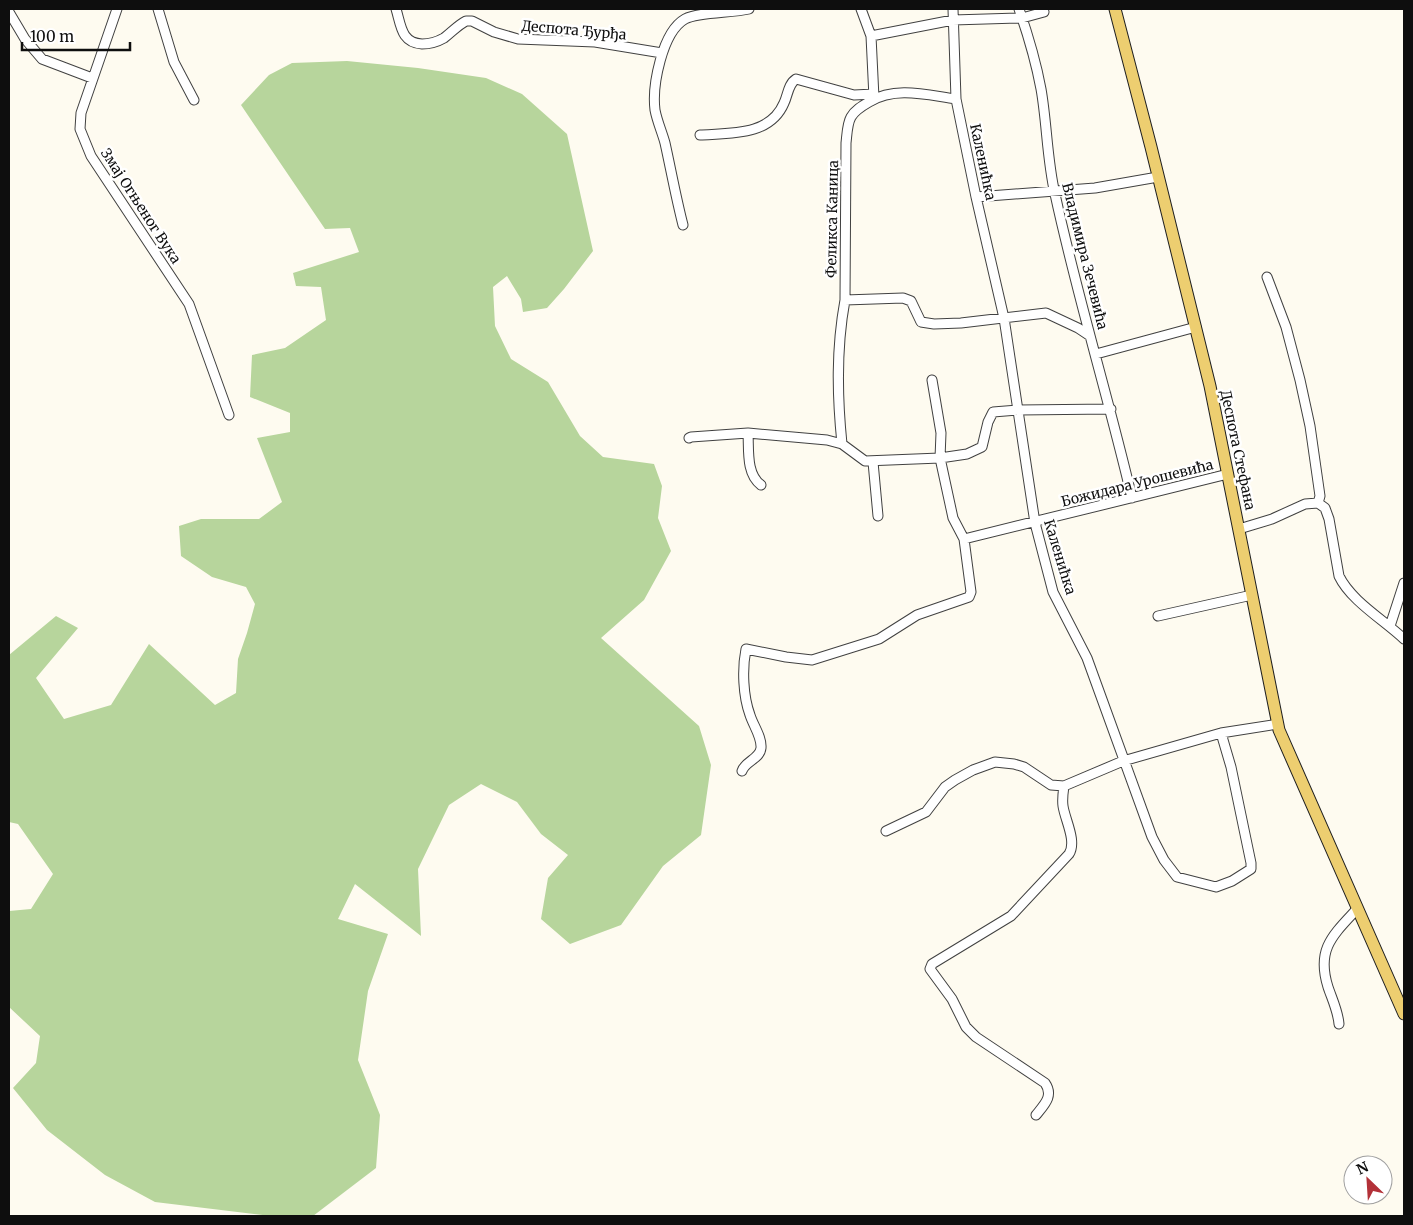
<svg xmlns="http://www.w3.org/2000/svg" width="1413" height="1225" viewBox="0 0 1413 1225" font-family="Merriweather,serif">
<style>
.forest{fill:#b7d59c}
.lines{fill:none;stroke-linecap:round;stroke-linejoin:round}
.minor-casing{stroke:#414141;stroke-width:11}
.major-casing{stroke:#1f1f1f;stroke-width:13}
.minor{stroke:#fff;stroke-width:9}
.major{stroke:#edce70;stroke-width:11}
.labels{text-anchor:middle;stroke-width:5;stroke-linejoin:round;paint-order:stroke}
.street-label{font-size:14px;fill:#0e0e0e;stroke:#fff}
</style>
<rect width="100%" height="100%" fill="#fefbf0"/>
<path class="forest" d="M347 61 418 68 486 78 522 94 567 134 593 251 564 289 547 308 523 312 521 299 507 276 493 287 495 326 511 359 548 382 580 436 603 457 654 464 662 486 658 518 671 551 644 600 601 638 699 726 711 765 701 835 663 866 621 925 570 944 541 919 548 878 568 855 541 834 517 802 481 784 449 805 418 869 421 936 355 884 338 919 388 934 368 991 358 1060 380 1115 376 1168 313 1216H271L155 1202 105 1175 47 1130 13 1088 36 1063 40 1036 9 1007V911L31 909 53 874 18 824 9 822V655L56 616 78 628 36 678 64 719 111 705 149 644 215 705 236 693 238 659 247 633 255 604 246 587 212 577 181 556 179 526 201 519H259L282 502 257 438 290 432V413L250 397 252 355 285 348 326 320 321 287 296 286 293 273 359 252 350 228 325 229 241 105 269 75 292 63Z"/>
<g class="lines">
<defs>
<path id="minor" d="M117 9 81 113 80 129 91 156 189 304 229 415
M158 9 174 62 194 100
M396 9C401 25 401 43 422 44 430 44 437 42 444 38 452 32 458 25 466 21H472L494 32 518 39 595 42 662 53
M861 9 871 36 874 98
M953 9 956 99 976 197 1004 318 1035 523 1053 592 1087 658 1152 837 1164 860 1177 877 1216 887 1232 881 1251 869V863L1231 767 1221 733
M1019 9C1028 35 1036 62 1041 89 1047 123 1047 160 1055 194 1077 296 1108 396 1132 498
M9 12 25 39 42 59 92 78
M871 36 953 20 1022 18 1044 12
M700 135C731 133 770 136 784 103 788 95 788 84 796 79L854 95 874 94
M976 197 1095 188 1158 177
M683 225C676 198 671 170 665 143 662 132 657 121 655 110 652 86 662 32 685 19 698 12 732 13 749 9
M1267 277 1286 327 1300 380 1310 426 1320 496 1318 503
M845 300 903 298 911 301 921 322 934 324 961 323 1046 313 1078 328 1090 336
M1096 354 1196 327
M748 433C749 450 746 474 761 485
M689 438 691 437 748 433 827 440 842 444 865 461 940 458 967 454 982 447 988 422 993 412 1018 410 1111 409
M842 444C837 395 836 349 845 300L846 143C847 135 847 124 851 117 855 110 862 106 869 102 896 86 926 95 956 99
M873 462 878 516
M1239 529 1272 519 1305 504 1318 503 1325 508 1329 519 1339 576C1351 601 1384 620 1404 639
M964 539 1228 474
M1158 616 1252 595
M1390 626 1404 583
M742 771C745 761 760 759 761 748 762 737 753 725 750 715 743 696 742 669 746 649L786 657 812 660 879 639 917 615 969 597 971 592 964 539 953 518 940 458 941 433 932 380
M886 831 926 812 945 787 955 780 973 770 995 762 1014 764 1024 767 1051 785 1064 786 1123 761 1221 733 1278 724
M1339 1024C1338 1011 1332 999 1328 987 1316 949 1333 935 1357 909
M1036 1115C1044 1105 1054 1096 1045 1083L976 1037 966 1027 952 999 930 969 932 964 1011 916 1069 854C1077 841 1065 820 1063 806 1062 799 1063 793 1064 786"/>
<path id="major" d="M1115 9 1151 147 1210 386 1279 730 1404 1014"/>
</defs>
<use href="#minor" class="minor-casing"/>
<use href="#major" class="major-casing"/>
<use href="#minor" class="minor"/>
<use href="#major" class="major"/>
</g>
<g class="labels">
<g class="street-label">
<text transform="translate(574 30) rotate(5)" y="5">Деспота Ђурђа</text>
<text transform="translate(983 162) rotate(78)" y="5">Каленићка</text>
<text transform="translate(141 206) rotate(57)" y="5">Змај Огњеног Вука</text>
<text transform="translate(832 219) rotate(-89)" y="5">Феликса Каница</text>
<text transform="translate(1085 256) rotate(76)" y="5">Владимира Зечевића</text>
<text transform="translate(1238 450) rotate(78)" y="5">Деспота Стефана</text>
<text transform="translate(1137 483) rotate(-14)" y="5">Божидара Урошевића</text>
<text transform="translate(1060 557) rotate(73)" y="5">Каленићка</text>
</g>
</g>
<rect width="1413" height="1225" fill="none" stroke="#0e0e0e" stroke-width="20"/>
<g transform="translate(1368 1180) rotate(335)"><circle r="24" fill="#ffffff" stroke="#9f9f9f"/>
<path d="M0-4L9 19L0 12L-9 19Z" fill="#b33138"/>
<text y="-8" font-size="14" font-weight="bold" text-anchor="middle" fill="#0e0e0e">N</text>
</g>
<path d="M22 42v8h108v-8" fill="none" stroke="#0e0e0e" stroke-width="2.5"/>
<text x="30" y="42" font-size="15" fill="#0e0e0e" stroke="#ffffff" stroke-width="4" paint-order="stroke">100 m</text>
</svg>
